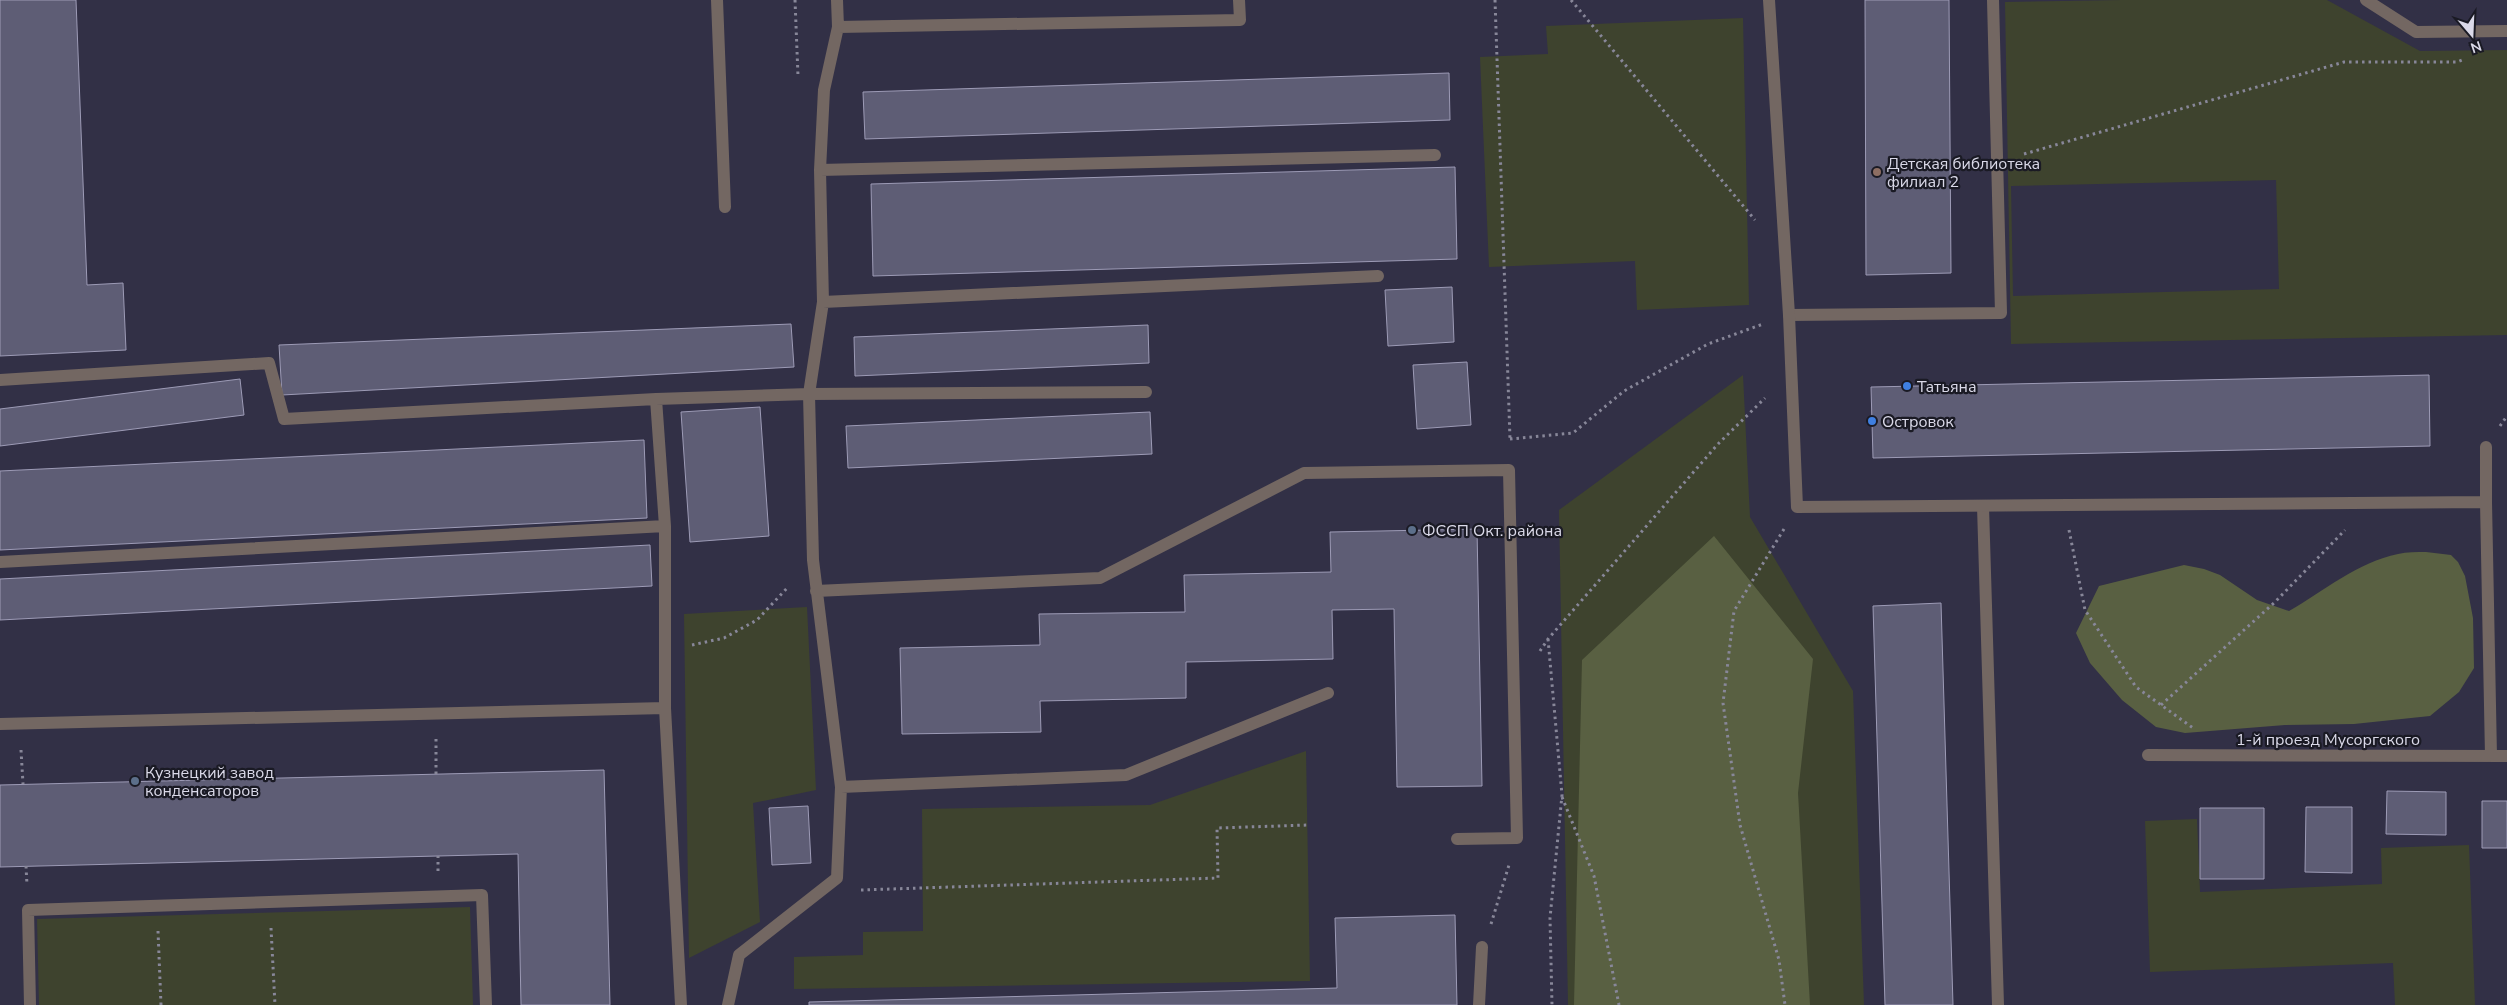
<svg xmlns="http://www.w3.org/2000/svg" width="2507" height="1005" viewBox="0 0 2507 1005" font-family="'Nunito Sans',sans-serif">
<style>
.green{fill:#3e432e;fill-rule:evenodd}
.forest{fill:#596042}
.building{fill:#5e5d75;stroke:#9d9bb6}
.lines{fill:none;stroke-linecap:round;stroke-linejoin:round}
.path{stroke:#888799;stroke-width:3;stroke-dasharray:2.5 4;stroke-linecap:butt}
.service{stroke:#736762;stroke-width:12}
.minor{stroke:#736762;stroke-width:12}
.education-dot{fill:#8d6e63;stroke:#1a1a24;stroke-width:2}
.shop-dot{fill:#3f7fe0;stroke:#1a1a24;stroke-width:2}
.service-dot{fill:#5c6f8a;stroke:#1a1a24;stroke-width:2}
.labels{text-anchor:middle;stroke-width:4.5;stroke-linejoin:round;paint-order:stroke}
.poi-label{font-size:16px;fill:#dad9e8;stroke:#1a1a24;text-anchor:start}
.street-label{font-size:16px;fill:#dad9e8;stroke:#1a1a24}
</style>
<rect width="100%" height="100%" fill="#323046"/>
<path class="green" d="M2122 0H2327L2420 51 2507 50V335L2011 344 2005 2ZM2276 180 2279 289 2013 296 2011 186Z
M1743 18 1749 305 1637 310 1635 261 1489 267 1480 57 1548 54 1546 26Z
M1743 375 1750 517 1853 691 1864 1005H1568L1559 510Z
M807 607 816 790 753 803 760 922 689 958 684 614Z
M1306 751 1310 981 794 989V957L863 955V932L923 931 922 809 1150 805Z
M2197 819 2200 892 2382 884 2381 848 2469 845 2475 1005H2395L2393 963 2150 972 2145 821Z
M470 907 473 1005H39L37 919Z"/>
<path class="forest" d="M1714 536 1813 659 1798 793 1810 1005H1574L1582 660Z
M2426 552 2451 555 2458 562 2465 576 2473 618 2474 668 2459 692 2430 716 2354 724 2285 725 2185 733 2156 727 2122 700 2090 663 2076 633 2099 586 2184 565 2204 569 2220 575 2257 600 2289 611C2324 591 2358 562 2398 554 2407 552 2417 552 2426 552Z"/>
<path class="building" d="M0 0H76L87 285 123 283 126 350 0 356Z
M1865 0H1949L1951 273 1866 275Z
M1449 73 1450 120 865 139 863 92Z
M1455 167 1457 259 873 276 871 184Z
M1452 287 1454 342 1388 346 1385 290Z
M791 324 794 367 282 395 279 345Z
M1148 325 1149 363 855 376 854 337Z
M1467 362 1471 425 1417 429 1413 365Z
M2429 375 2430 446 1873 458 1871 387Z
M240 379 244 415 0 446V409Z
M760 407 769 536 690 542 681 412Z
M1150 412 1152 454 848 468 846 426Z
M644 440 647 518 0 550V471Z
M1477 529 1482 786 1397 787 1394 609 1332 610 1333 659 1186 662V698L1040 701 1041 732 902 734 900 648 1040 645 1039 614 1185 612 1184 575 1331 572 1330 532Z
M650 545 652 586 0 620V579Z
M1941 603 1953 1005H1885L1873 606Z
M604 770 610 1005H521L518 854 0 867V785Z
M2387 791 2446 792V835L2386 834Z
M2482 801H2507V848H2482Z
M808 806 811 863 772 865 769 808Z
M2306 807H2352V873L2305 872Z
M2200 808H2264V879H2200Z
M1455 915 1457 1005H809V1002L1337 988 1335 918Z"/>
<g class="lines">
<path class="path" d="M795 0 798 76
M1495 0 1510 439
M1571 0 1755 220
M2024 154 2344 62H2457L2462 60
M2500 426 2507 416
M1510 439 1573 433 1624 391 1708 344 1763 324
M1784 529 1734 611 1723 703 1740 825 1779 960 1785 1005
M2069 530 2085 610 2136 687 2193 728
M1548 639 1562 795 1550 918 1552 1005
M692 645 724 638 757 620 789 586
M1540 651 1548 639 1718 444 1765 398
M2161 705 2275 602 2345 530
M436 739V775
M21 750 23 784
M1562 797 1594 876 1619 1005
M26 866 27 885
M438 871V856
M861 890 1218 878 1217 828 1308 825
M1491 924 1509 865
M271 928 275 1005
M158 931 161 1005"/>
<path class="service" d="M717 0 725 207
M2366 0 2416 32 2507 31
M838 27 1240 20 1239 0
M820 170 1435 155
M823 302 1378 276
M1789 315 2001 313 1993 0
M0 380 269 363 284 419 656 399 665 526V708L681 1005
M656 399 809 394 1146 392
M1983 506 1998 1005
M0 562 665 526
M816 591 1100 578 1304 473 1509 470 1517 838 1457 839
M0 724 665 708
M841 787 1126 775 1328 693
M30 1005 28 910 482 895 486 1005
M728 1005 739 955 837 878 841 787 813 560 809 394 823 302 820 170 824 90 838 27 837 0
M1479 1005 1482 947"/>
<path class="minor" d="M1769 0 1789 315 1797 507 2486 502V447
M2486 502 2491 756
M2148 755 2507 756"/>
</g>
<circle class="education-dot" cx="1877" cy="172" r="5"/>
<g class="shop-dot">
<circle cx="1907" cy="386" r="5"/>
<circle cx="1872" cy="421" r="5"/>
</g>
<g class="service-dot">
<circle cx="1412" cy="530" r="5"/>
<circle cx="135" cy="781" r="5"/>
</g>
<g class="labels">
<g class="poi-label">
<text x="1887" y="169">Детская библиотека<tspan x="1887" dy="18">филиал 2</tspan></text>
<text x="1917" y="392">Татьяна</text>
<text x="1882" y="427">Островок</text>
<text x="1422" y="536">ФССП Окт. района</text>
<text x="145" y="778">Кузнецкий завод<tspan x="145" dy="18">конденсаторов</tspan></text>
</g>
<g class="street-label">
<text x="2328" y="745">1-й проезд Мусоргского</text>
</g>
</g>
<g transform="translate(2472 35) rotate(161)" stroke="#1a1a24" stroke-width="4" paint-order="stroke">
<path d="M0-4L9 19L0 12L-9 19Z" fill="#dad9e8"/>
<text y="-8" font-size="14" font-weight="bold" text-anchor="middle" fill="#dad9e8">N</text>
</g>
</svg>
